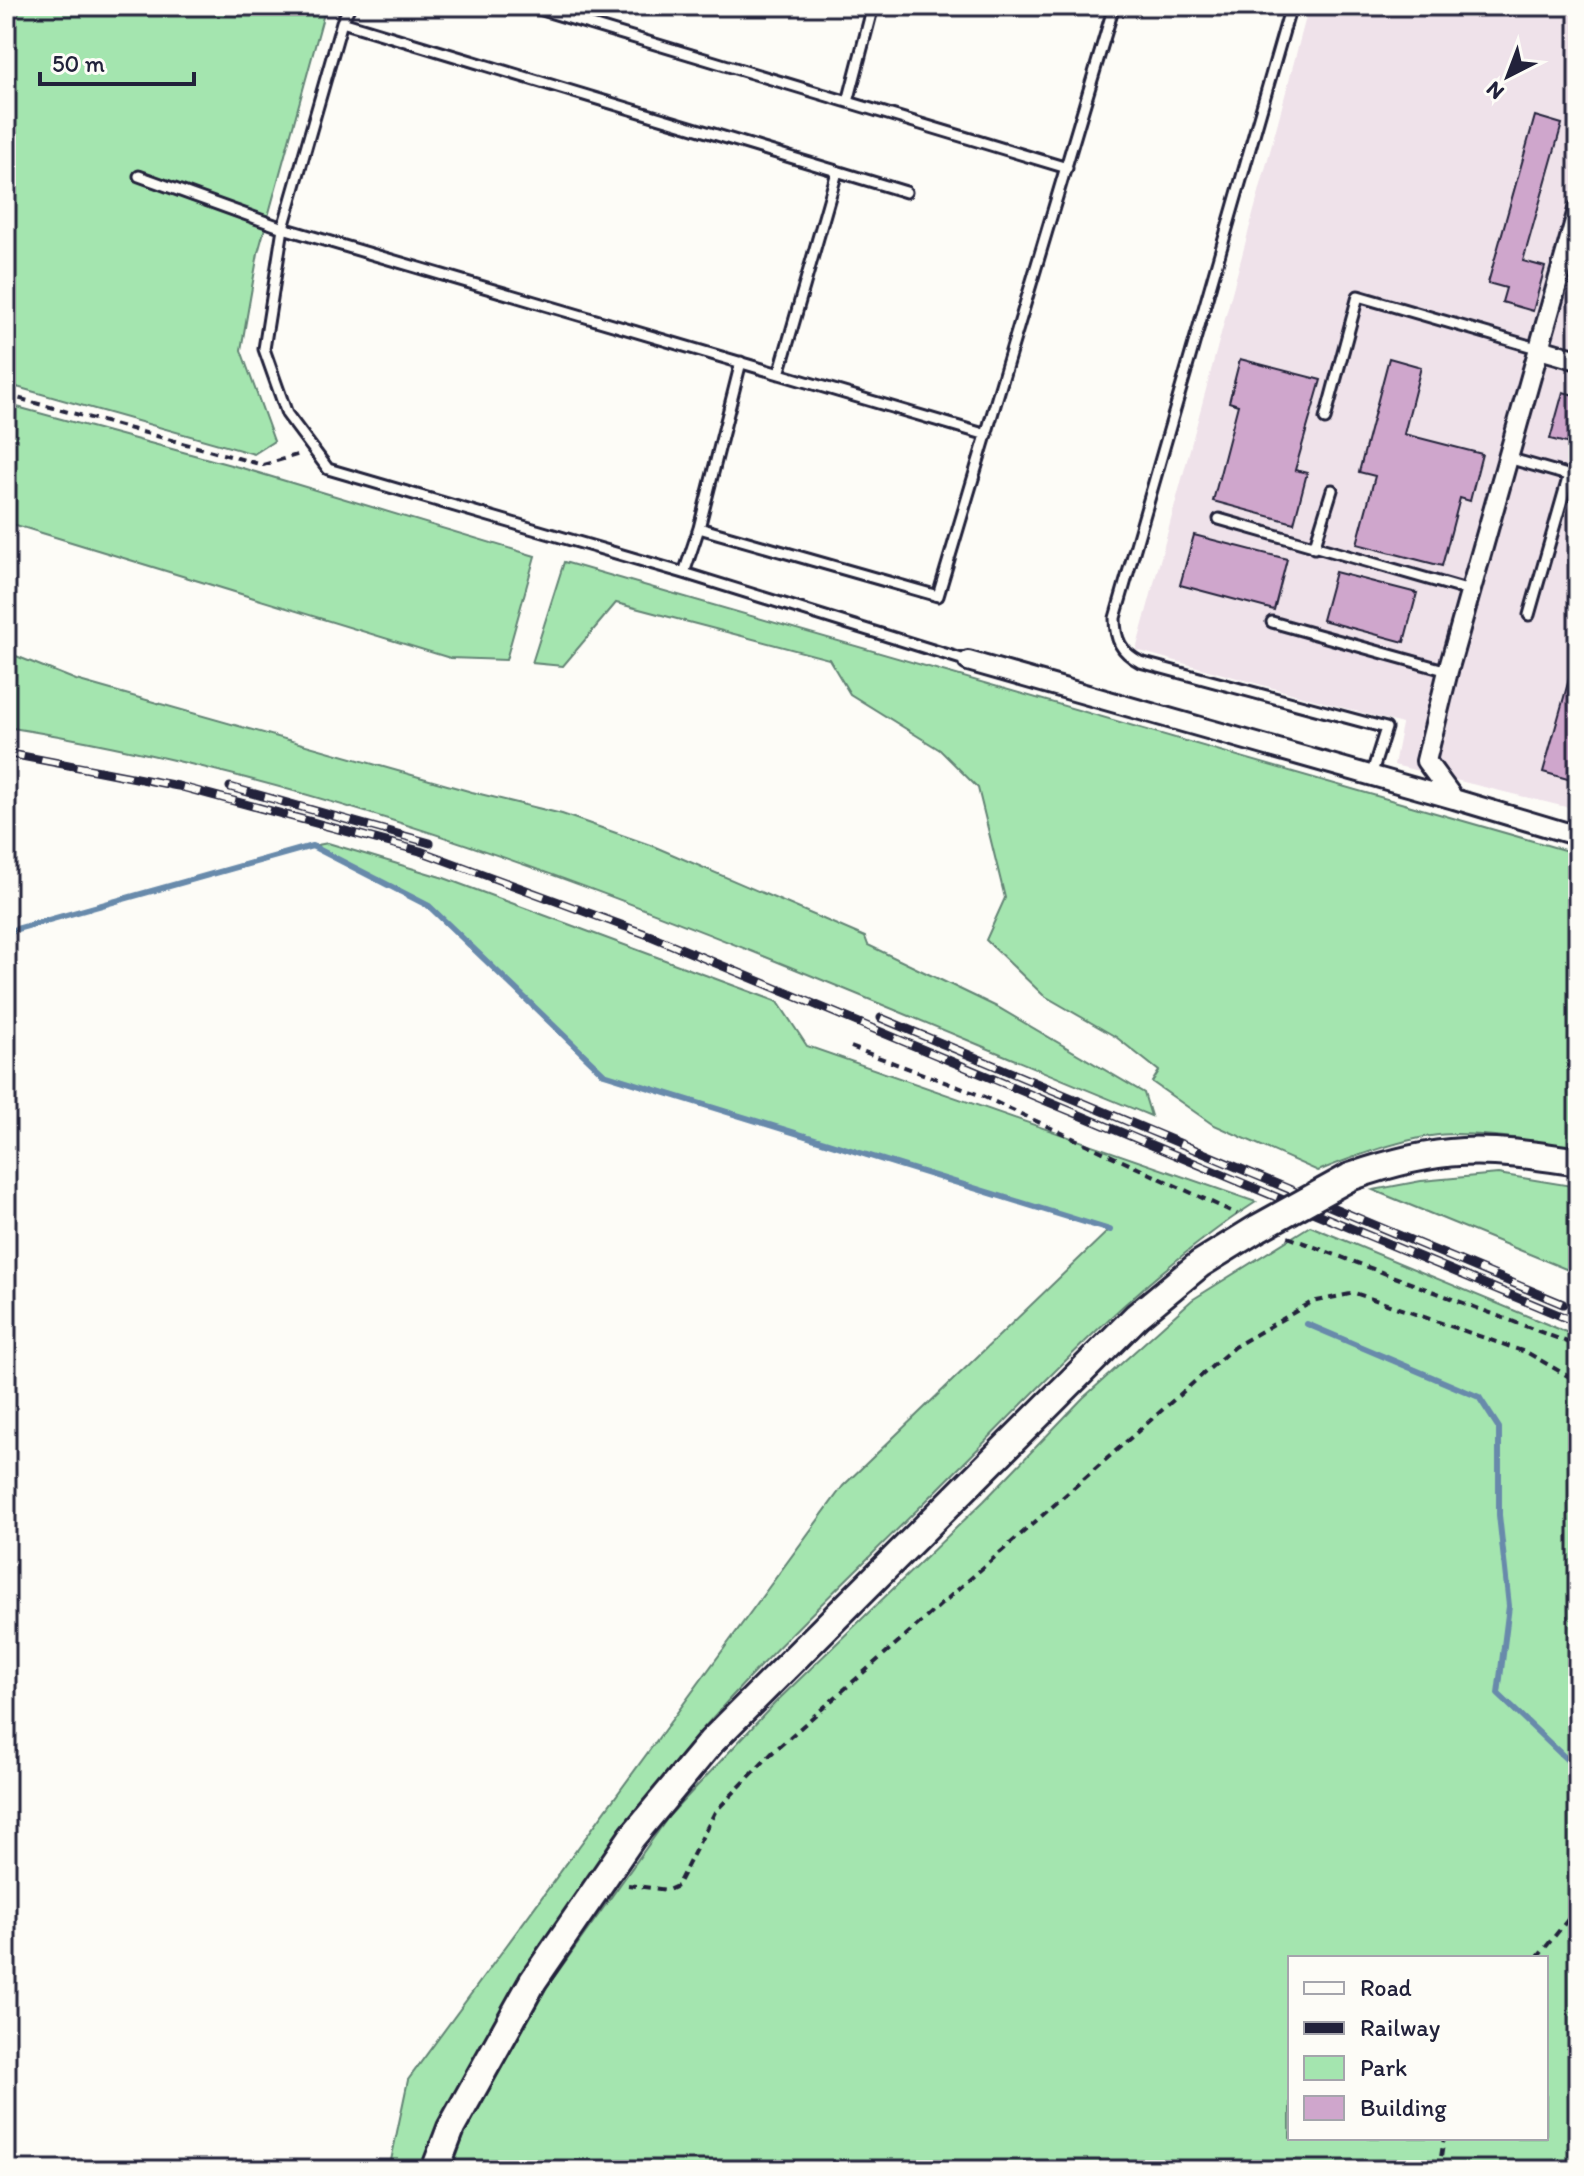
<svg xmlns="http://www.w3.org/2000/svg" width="1584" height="2176" viewBox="0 0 1584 2176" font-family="Itim,sans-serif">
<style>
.built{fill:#efe2ea}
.green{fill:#a4e5af;stroke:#638475;stroke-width:2;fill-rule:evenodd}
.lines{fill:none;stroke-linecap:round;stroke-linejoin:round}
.stream{stroke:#688aab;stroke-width:6}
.building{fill:#cfa6cc;stroke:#22223b;stroke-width:2}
.service-casing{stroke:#22223b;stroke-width:15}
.minor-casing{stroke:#22223b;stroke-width:24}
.secondary-casing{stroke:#22223b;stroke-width:32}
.path{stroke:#22223b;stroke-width:4;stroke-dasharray:8 6;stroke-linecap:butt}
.service{stroke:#fdfcf7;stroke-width:9}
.minor{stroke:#fdfcf7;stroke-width:18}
.secondary{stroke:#fdfcf7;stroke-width:26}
.rail-casing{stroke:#22223b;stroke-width:9}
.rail{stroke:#fdfcf7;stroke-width:6;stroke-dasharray:18;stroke-linecap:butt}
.secondary-bridge-casing{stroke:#22223b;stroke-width:32;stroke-linecap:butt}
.secondary-bridge{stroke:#fdfcf7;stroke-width:26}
</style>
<rect width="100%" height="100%" fill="#fdfcf7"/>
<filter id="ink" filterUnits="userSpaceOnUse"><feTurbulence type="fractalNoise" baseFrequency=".0125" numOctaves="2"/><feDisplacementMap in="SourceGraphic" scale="16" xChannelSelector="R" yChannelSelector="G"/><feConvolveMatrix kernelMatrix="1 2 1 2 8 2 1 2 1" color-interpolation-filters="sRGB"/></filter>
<g filter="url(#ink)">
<path class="built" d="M1309 6H1578V810L1394 765 1402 724 1136 650Z"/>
<path class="green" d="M6 6H326L258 253 241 350 274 441 254 454 6 384Z
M6 404 242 468 535 556 506 660 450 658 6 522Z
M564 562 1578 854V1149C1538 1141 1497 1134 1455 1134 1416 1134 1355 1156 1318 1171L1212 1124 1152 1082 1159 1071 1116 1037 1043 995 986 940 1005 898 978 788 940 750 850 694 829 659 616 603 563 666 532 663Z
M6 652 76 680 472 792 562 814 653 846 865 937 868 945 999 1008 1144 1093 1151 1116C778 964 406 790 6 727Z
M328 843 444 878 778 1002 807 1046 1256 1202C1140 1277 1045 1382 948 1479 862 1566 769 1650 690 1744 619 1828 556 1920 500 2015 471 2066 441 2115 420 2170H389L408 2080 843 1486 1109 1230 604 1074 429 906 312 846Z
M1498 1174 1578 1187V1274L1373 1190 1421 1181Z
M1310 1226 1578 1337V2170H452L465 2133 547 1987 669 1816 776 1702 984 1501 1083 1398 1192 1300ZM1290 1958H1546V2138H1290Z"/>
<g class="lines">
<path class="stream" d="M6 932 312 846 429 906 604 1074 1110 1230
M1307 1324 1479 1397 1499 1428V1515L1509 1606 1498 1694 1578 1770"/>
</g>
<path class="building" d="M1535 116 1562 124 1523 261 1545 267 1533 311 1502 302 1506 288 1488 283Z
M1389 358 1421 367 1404 434 1482 454 1470 501 1460 498 1442 566 1357 544 1375 476 1359 472Z
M1240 359 1321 380 1295 470 1307 473 1294 523 1213 501 1238 405 1229 402Z
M1563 392 1578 396V446L1550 439Z
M1194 535 1287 559 1274 610 1180 585Z
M1335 572 1417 593 1404 642 1322 620Z
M1573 665H1578V782L1543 772Z"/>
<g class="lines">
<defs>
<path id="service" d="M350 6 342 22 283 228 264 349 287 414 328 469 684 573 968 661
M529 6 1067 168
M1291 6 1115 618C1115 640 1121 652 1140 662L1386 728 1371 776
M342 22 906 192
M848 102 873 6
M139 176 283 228 987 435
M779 374 837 172
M1325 419 1358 296 1540 349
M1508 458 1578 478
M1219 519 1470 591
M699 528 741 362
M1314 548 1332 490
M684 573 699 528 938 596 1114 6
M1529 615 1569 475
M1272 622 1448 671"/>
<path id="minor" d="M1578 210 1448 671 1426 761 1454 799 1578 836
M1540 349 1578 360
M968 661 1454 799"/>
<path id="secondary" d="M1350 1177C1441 1145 1483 1147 1578 1162
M435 2170 451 2128 533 1981 632 1837 711 1742 1137 1316 1200 1264 1258 1228"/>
</defs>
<use href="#service" class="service-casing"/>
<use href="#minor" class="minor-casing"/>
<use href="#secondary" class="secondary-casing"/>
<path class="path" d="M6 395 263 465 300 454
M851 1047 982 1096 1237 1214
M1288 1237 1578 1346
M628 1885 668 1890 677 1886 715 1812 773 1752 1234 1347 1312 1302 1355 1293 1528 1353 1578 1382
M1537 1958 1578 1907
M1439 2170 1444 2138"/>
<use href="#service" class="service"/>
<use href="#minor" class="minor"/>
<use href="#secondary" class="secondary"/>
<defs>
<path id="rail" d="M6 753 178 786 420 851 651 936 1578 1323
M230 787 430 843
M881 1018 1563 1304"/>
</defs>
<use href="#rail" class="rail-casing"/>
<use href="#rail" class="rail"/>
<defs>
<path id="secondary-bridge" d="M1258 1228 1350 1177"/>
</defs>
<use href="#secondary-bridge" class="secondary-bridge-casing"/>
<use href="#secondary-bridge" class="secondary-bridge"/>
</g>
</g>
<rect width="1584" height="2176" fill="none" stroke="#fdfcf7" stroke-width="32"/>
<rect x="16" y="16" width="1552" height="2144" fill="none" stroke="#22223b" stroke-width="3" filter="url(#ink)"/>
<rect x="1288" y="1956" width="260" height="184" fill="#fdfcf7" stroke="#a5a5ac" stroke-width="2"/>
<rect x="1304" y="1982" width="40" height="12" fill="#fdfcf7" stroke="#a5a5ac" stroke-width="2"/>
<text x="1360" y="1996" font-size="24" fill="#22223b">Road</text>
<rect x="1304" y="2022" width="40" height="12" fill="#22223b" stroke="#a5a5ac" stroke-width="2"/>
<text x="1360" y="2036" font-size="24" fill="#22223b">Railway</text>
<rect x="1304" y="2056" width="40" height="24" fill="#a4e5af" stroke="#a5a5ac" stroke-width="2"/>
<text x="1360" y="2076" font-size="24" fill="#22223b">Park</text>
<rect x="1304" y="2096" width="40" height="24" fill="#cfa6cc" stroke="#a5a5ac" stroke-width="2"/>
<text x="1360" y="2116" font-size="24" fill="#22223b">Building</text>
<g transform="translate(1508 76) rotate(222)" stroke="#fdfcf7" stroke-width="6" paint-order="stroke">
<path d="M0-6L14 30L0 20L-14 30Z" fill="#22223b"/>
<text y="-12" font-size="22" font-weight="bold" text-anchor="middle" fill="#22223b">N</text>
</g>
<path d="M40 72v12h154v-12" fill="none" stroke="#22223b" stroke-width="4"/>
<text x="52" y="72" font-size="24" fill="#22223b" stroke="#fdfcf7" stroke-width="6" paint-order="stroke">50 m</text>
</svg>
